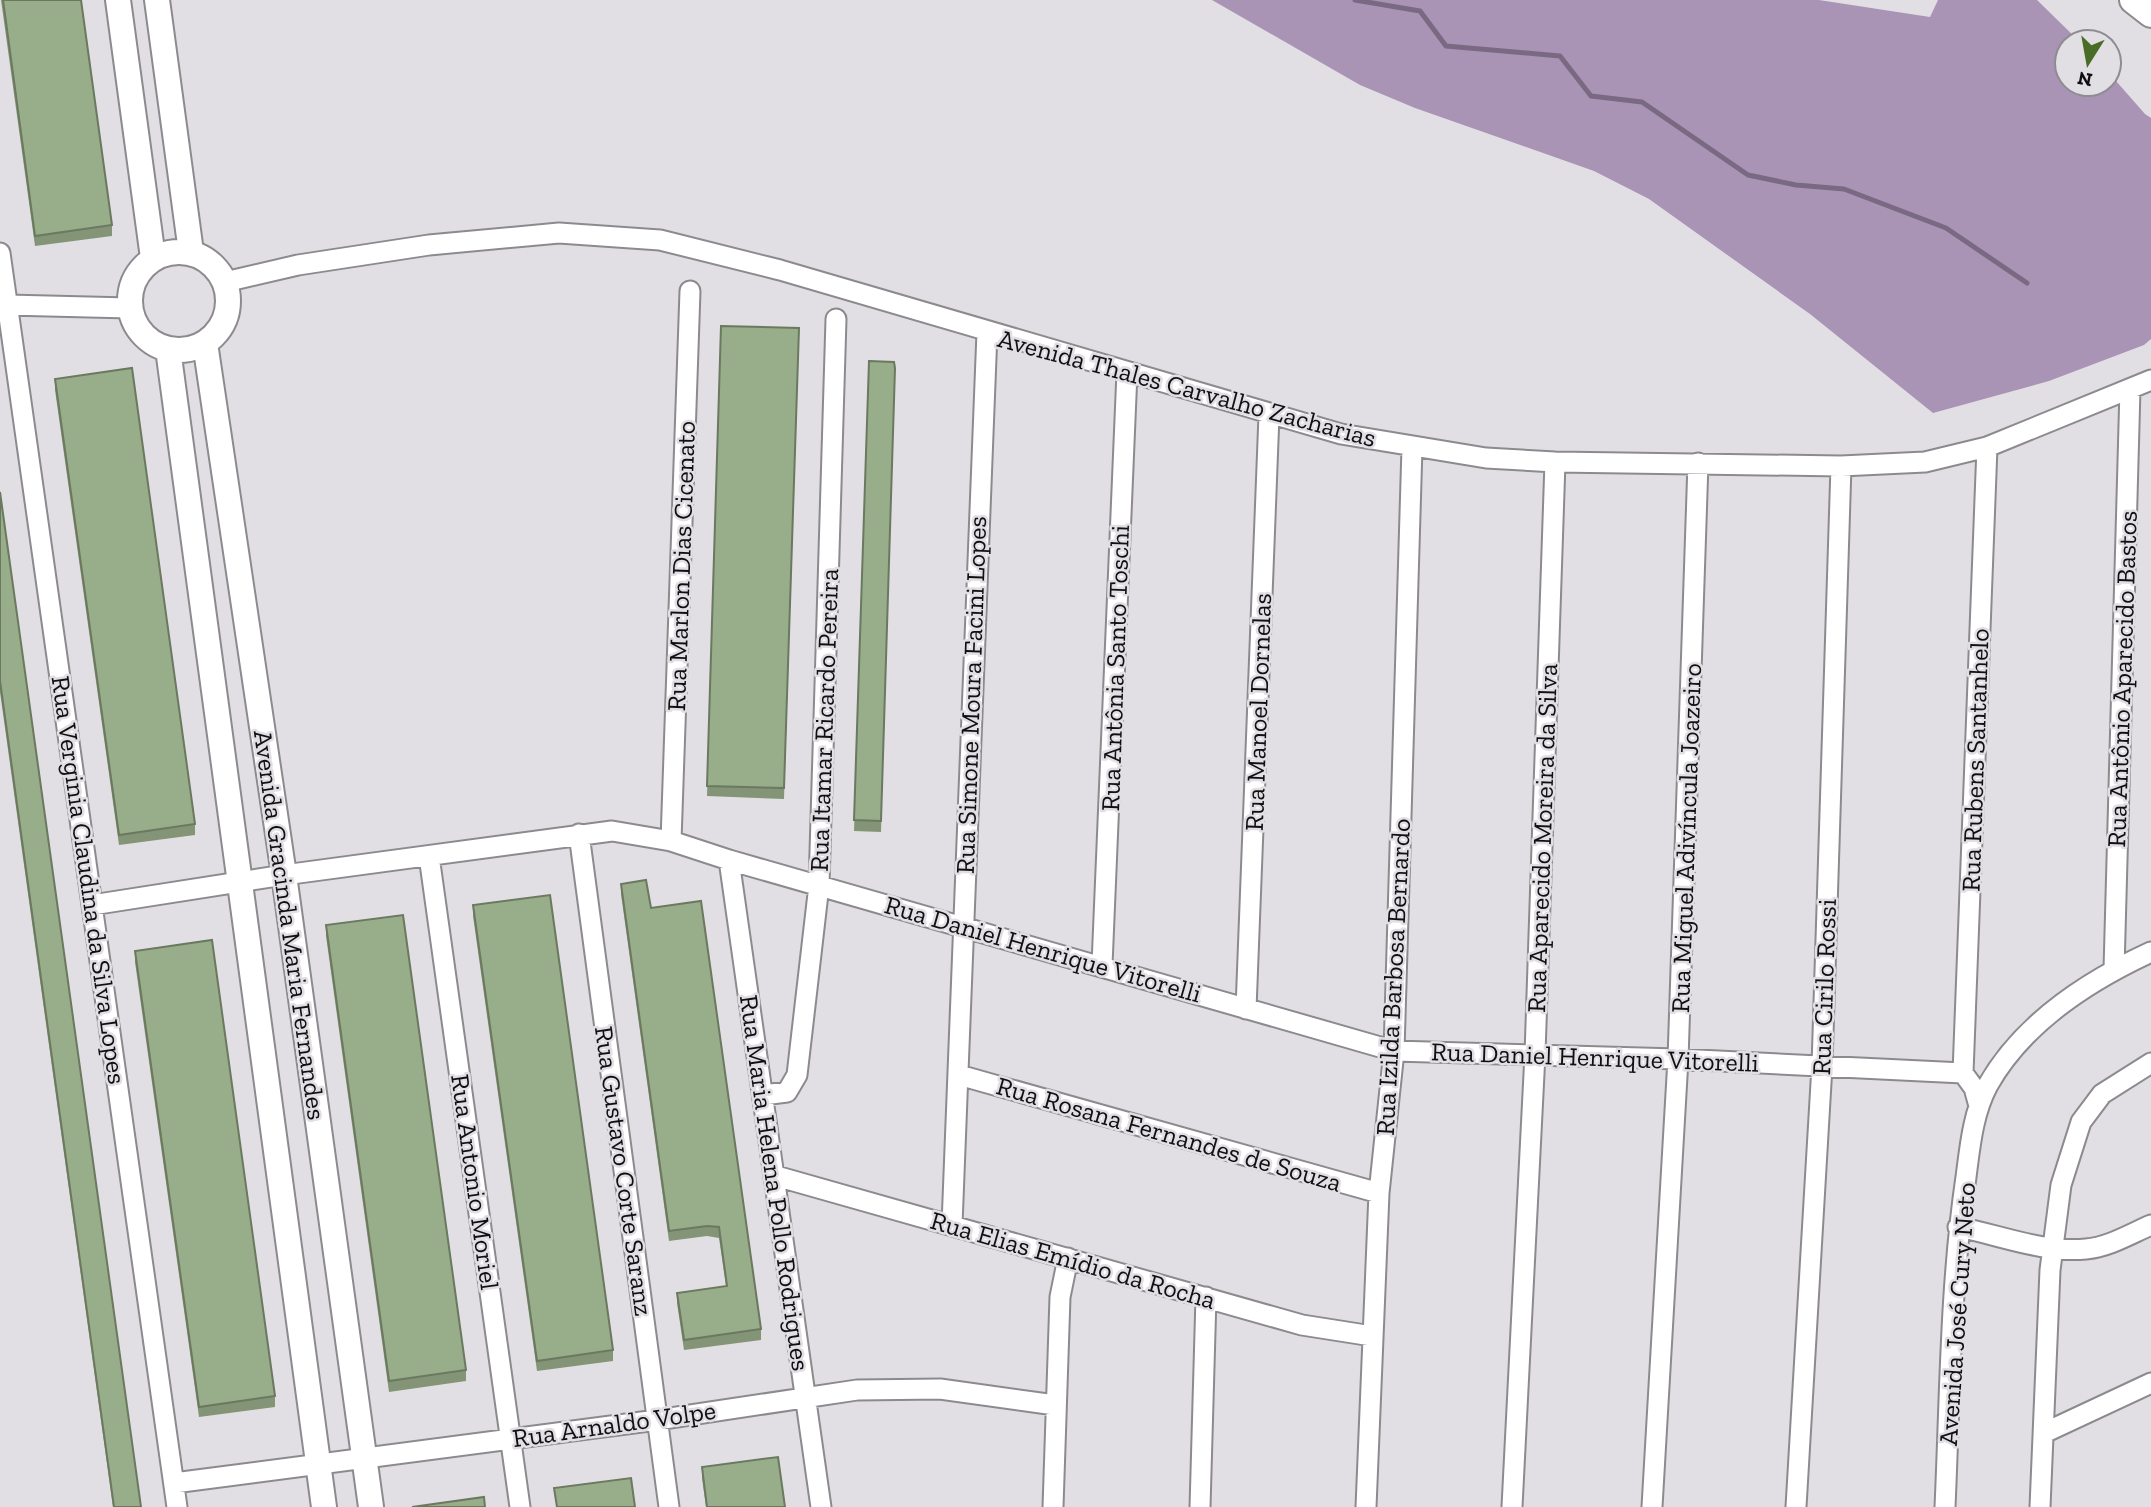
<svg xmlns="http://www.w3.org/2000/svg" width="2151" height="1507" viewBox="0 0 2151 1507" font-family="'Zilla Slab',serif">
<style>
.forest{fill:#aa94b6}
.lines{fill:none;stroke-linecap:round;stroke-linejoin:round}
.stream{stroke:#796982;stroke-width:5}
.minor-casing{stroke:#8d8a8f;stroke-width:23}
.tertiary-casing{stroke:#8d8a8f;stroke-width:28}
.secondary-casing{stroke:#8d8a8f;stroke-width:30}
.minor{stroke:#fff;stroke-width:19}
.tertiary{stroke:#fff;stroke-width:24}
.secondary{stroke:#fff;stroke-width:26}
.wall{fill:#839576}
.building{fill:#98ad89;stroke:#6a7960;stroke-width:2}
.labels{text-anchor:middle;stroke-width:5;stroke-linejoin:round;paint-order:stroke}
.street-label{font-size:26px;fill:#100f11;stroke:#e2dfe4}
</style>
<rect width="100%" height="100%" fill="#e2dfe4"/>
<path class="forest" d="M1212 0H1819L1930 17 1938 0H2037L2080 42H2067V84H2109V73L2145 114 2151 118V339L2144 345 2049 381 1933 413 1810 314 1649 199 1594 171 1415 108 1360 85Z"/>
<g class="lines">
<path class="stream" d="M1355 0 1420 11 1446 46 1560 56 1591 96 1642 102 1748 175 1796 185 1844 189 1946 228 2027 283"/>
<defs>
<path id="minor" d="M0 253 177 1507
M225 282 298 265 429 245 559 233 660 240 780 270 1341 434 1486 458 1555 462 1841 466 1925 462 1987 447 2151 380
M7 305 130 308
M579 834 669 1507
M671 841 690 291
M429 856 520 1507
M729 860 821 1507
M92 905 284 875 612 831 671 841 729 860 1394 1051 1678 1059 1963 1073 1974 1088 1979 1106
M1102 965 1127 372
M2114 969 2130 389
M1246 1009 1269 415
M1963 1073 1987 447
M959 1075 1379 1193
M763 1095 787 1092 797 1075 819 885 836 319
M776 1176 1302 1325 1372 1336
M952 1225 987 332
M1958 1227C2000 1235 2043 1253 2086 1249 2109 1247 2130 1234 2151 1225
M2044 1433 2151 1383
M174 1483 657 1420 857 1390 940 1389 1055 1405
M1053 1507 1060 1297 1068 1258
M1200 1507 1206 1297
M1366 1507 1379 1193 1394 1051 1412 447
M1512 1507 1535 1054 1555 462
M1652 1507 1678 1059 1698 463
M1796 1507 1822 1066 1841 466
M1945 1507C1950 1397 1950 1286 1966 1177 1970 1146 1973 1113 1988 1085 2023 1023 2088 981 2151 952
M2040 1507 2050 1270 2061 1185 2081 1122 2102 1094 2151 1063"/>
<path id="tertiary" d="M118 0 153 258
M157 0 191 252
M130 301a49 49 0 1 1 98 0a49 49 0 1 1-98 0Z
M205 343 284 875 371 1507
M168 349 324 1507"/>
<path id="secondary" d="M2133 0 2151 14"/>
</defs>
<use href="#minor" class="minor-casing"/>
<use href="#tertiary" class="tertiary-casing"/>
<use href="#secondary" class="secondary-casing"/>
<use href="#minor" class="minor"/>
<use href="#tertiary" class="tertiary"/>
<use href="#secondary" class="secondary"/>
</g>
<path class="wall" d="M1 0H81L112 225V236L35 246Z
M721 326 799 328 784 799 707 796Z
M869 361 894 362 881 832 854 831Z
M55 379 195 824V835L119 845 55 390Z
M0 492 141 1507H113L0 692Z
M621 884 651 908 761 1329V1340L684 1350 677 1303V1293L726 1286 724 1272 719 1238 707 1236 669 1241 621 894Z
M473 905 613 1350V1361L537 1371 473 916Z
M326 925 466 1370V1381L389 1392 326 936Z
M135 951 275 1396V1407L199 1417 135 962Z
M702 1467 785 1507H706L702 1478Z"/>
<path class="building" d="M3 0H81L112 225 35 236Z
M721 326 799 328 784 788 707 786Z
M869 361 894 362 895 368 881 821 854 820Z
M132 368 195 824 119 835 55 379Z
M0 492 141 1507H114L0 681Z
M646 880 651 908 701 901 761 1329 684 1340 677 1293 727 1286 719 1227 707 1226 669 1231 621 884Z
M550 895 613 1350 537 1361 473 905Z
M403 915 466 1370 389 1381 326 925Z
M212 940 275 1396 199 1407 135 951Z
M778 1457 785 1507H707L702 1467Z
M631 1478 635 1507H557L554 1488Z
M484 1497 485 1507H412Z"/>
<g class="labels">
<g class="street-label">
<text transform="translate(1187 388) rotate(15)" y="9">Avenida Thales Carvalho Zacharias</text>
<text transform="translate(681 566) rotate(-88)" y="9">Rua Marlon Dias Cicenato</text>
<text transform="translate(1115 668) rotate(-88)" y="9">Rua Antônia Santo Toschi</text>
<text transform="translate(2122 679) rotate(-88)" y="9">Rua Antônio Aparecido Bastos</text>
<text transform="translate(971 695) rotate(-88)" y="9">Rua Simone Moura Facini Lopes</text>
<text transform="translate(1258 712) rotate(-88)" y="9">Rua Manoel Dornelas</text>
<text transform="translate(824 720) rotate(-88)" y="9">Rua Itamar Ricardo Pereira</text>
<text transform="translate(1975 760) rotate(-88)" y="9">Rua Rubens Santanhelo</text>
<text transform="translate(1542 838) rotate(-88)" y="9">Rua Aparecido Moreira da Silva</text>
<text transform="translate(1686 838) rotate(-88)" y="9">Rua Miguel Adivíncula Joazeiro</text>
<text transform="translate(89 880) rotate(82)" y="9">Rua Verginia Claudina da Silva Lopes</text>
<text transform="translate(290 925) rotate(82)" y="9">Avenida Gracinda Maria Fernandes</text>
<text transform="translate(1043 949) rotate(16)" y="9">Rua Daniel Henrique Vitorelli</text>
<text transform="translate(1393 977) rotate(-87)" y="9">Rua Izilda Barbosa Bernardo</text>
<text transform="translate(1824 987) rotate(-88)" y="9">Rua Cirilo Rossi</text>
<text transform="translate(1595 1057) rotate(2)" y="9">Rua Daniel Henrique Vitorelli</text>
<text transform="translate(1169 1134) rotate(16)" y="9">Rua Rosana Fernandes de Souza</text>
<text transform="translate(624 1171) rotate(82)" y="9">Rua Gustavo Corte Saranz</text>
<text transform="translate(475 1182) rotate(82)" y="9">Rua Antonio Moriel</text>
<text transform="translate(775 1183) rotate(82)" y="9">Rua Maria Helena Pollo Rodrigues</text>
<text transform="translate(1073 1260) rotate(16)" y="9">Rua Elias Emídio da Rocha</text>
<text transform="translate(1957 1314) rotate(-86)" y="9">Avenida José Cury Neto</text>
<text transform="translate(614 1424) rotate(-8)" y="9">Rua Arnaldo Volpe</text>
</g>
</g>
<g transform="translate(2088 63) rotate(191)"><circle r="33" fill="#e2dfe4" stroke="#8e8c90" stroke-width="2"/>
<path d="M0-5L12 26L0 18L-12 26Z" fill="#496d27"/>
<text y="-10" font-size="19" font-weight="bold" text-anchor="middle" fill="#100f11">N</text>
</g>
</svg>
